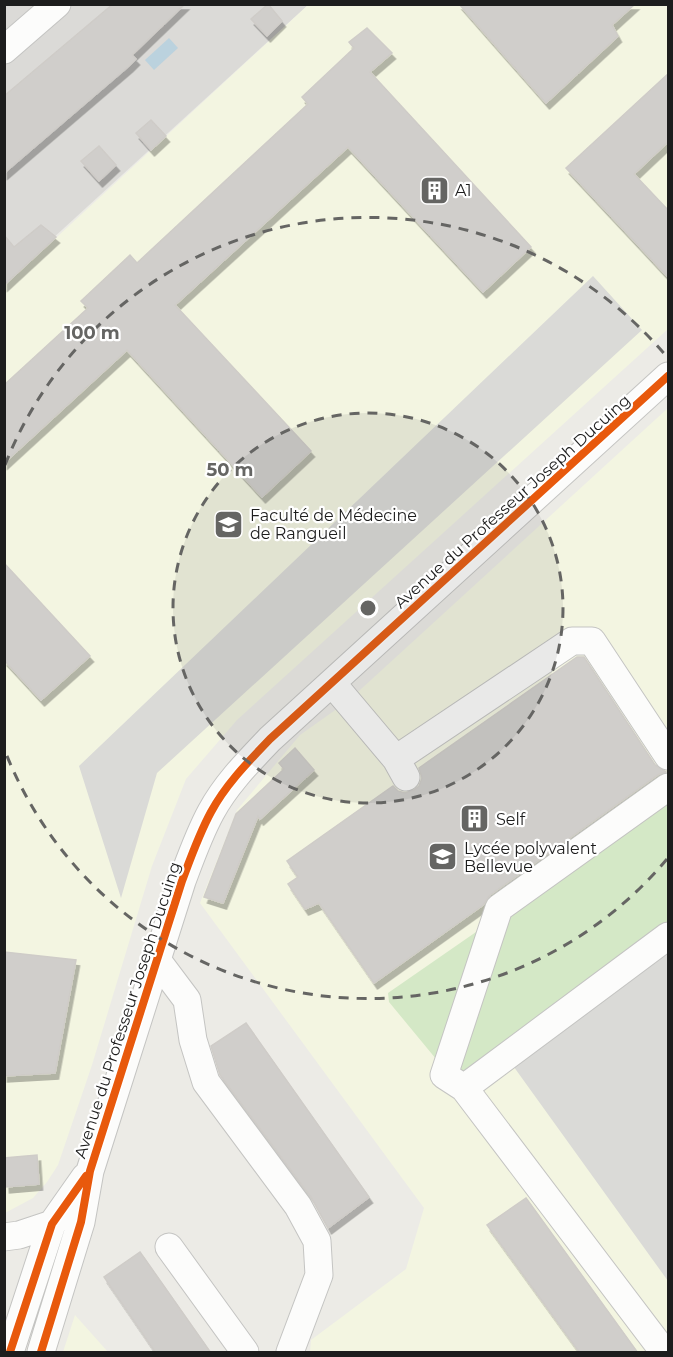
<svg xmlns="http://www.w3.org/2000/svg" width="673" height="1357" viewBox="0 0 673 1357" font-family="Montserrat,sans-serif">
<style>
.residential{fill:#dbdad7}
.education{fill:#f3f5e1}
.grass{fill:#d4e8c6}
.parking{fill:#dadad7}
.water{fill:#bbd2de}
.building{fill:#d0cecb;stroke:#cfccc8;stroke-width:1.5;filter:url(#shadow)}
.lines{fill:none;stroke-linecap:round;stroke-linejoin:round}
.minor-casing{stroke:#c4c4c2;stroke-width:29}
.minor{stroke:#fcfcfb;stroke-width:27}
.cycleway-casing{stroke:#fff;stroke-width:11}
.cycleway{stroke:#e8590c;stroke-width:8}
.ring{fill:none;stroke:#656563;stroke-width:3;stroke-dasharray:10 8}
.labels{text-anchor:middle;stroke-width:4.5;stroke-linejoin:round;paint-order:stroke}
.poi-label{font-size:16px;fill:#1d1d1d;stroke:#fff;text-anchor:start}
.street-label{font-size:16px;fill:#1d1d1d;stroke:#fff}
.centre{fill:#656563;stroke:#fff;stroke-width:3}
.ring-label{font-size:18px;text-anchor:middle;font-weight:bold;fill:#656563;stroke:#fff;stroke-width:4.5;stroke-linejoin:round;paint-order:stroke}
</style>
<defs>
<filter id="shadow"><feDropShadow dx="3.5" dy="6" stdDeviation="0" flood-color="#0004"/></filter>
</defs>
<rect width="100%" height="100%" fill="#ecebe6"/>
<path class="residential" d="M5 5H308L5 282Z"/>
<path class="education" d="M308 5H668V329L237 720 186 779 152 866 92 1065 58 1165 47 1182 33 1198 5 1213V285Z
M668 408V1352H310L311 1340 406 1269 424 1208 200 903 237 810 300 735 348 701Z
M75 1315 108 1352H63Z"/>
<path class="grass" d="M668 795V927L460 1077 454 1070 509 908Z
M489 923 441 1065 389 1002 388 993Z"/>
<path class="parking" d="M593 276 642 330 157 773 121 898 79 766Z
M668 936V1281L506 1056Z"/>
<path class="water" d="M169 38 178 48 154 70 145 60Z"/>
<path class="building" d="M113 4H185L132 55 136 59 129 66 4 173V96Z
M268 4 282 21 267 36 251 19Z
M459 4H635L612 25 618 36 546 103Z
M367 28 392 53 370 72 531 247 483 292 348 147 175 305 311 451 262 497 127 350 4 463V385L88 308 81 301 130 255 137 263 308 104 302 97 354 48 349 42Z
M669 73V141L634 174 669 211V278L566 168Z
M151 120 166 136 151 150 136 133Z
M99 146 116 165 99 181 81 161Z
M41 225 56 237 4 285V235L14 247Z
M4 563 90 656 41 700 4 660Z
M577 657H584L655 765 666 772 659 774 490 895 483 905 374 983 319 903 305 909 288 884 298 877 287 861 393 786 398 791 405 793 414 790 419 786 422 778 419 768Z
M295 748 314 770 260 819 258 816 223 903 204 897 236 814 284 769 279 763Z
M4 952 76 960 55 1073 4 1076Z
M246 1023 369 1197 328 1228 311 1197 220 1075 211 1046Z
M37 1155 39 1184 6 1187 4 1158Z
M526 1198 638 1353H580L487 1225Z
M140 1252 211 1353H156L104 1277Z"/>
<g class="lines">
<defs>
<path id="minor" d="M4 50 57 4
M332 683 396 759 406 777
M396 759 572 641H592L668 756
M668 787 499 908 444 1075 464 1088 668 936
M157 960 187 1000 193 1040 206 1082 298 1206 317 1241 319 1275 290 1352
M464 1088 664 1352
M4 1237 19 1235 52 1224
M169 1247 245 1352
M10 1352 52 1224 85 1177
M41 1352 81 1222 90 1171 182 881C191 857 199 834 211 812 226 784 249 761 270 739L668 376"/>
</defs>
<use href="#minor" class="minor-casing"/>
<use href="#minor" class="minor"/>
<defs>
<path id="cycleway" d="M10 1352 52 1224 86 1176
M41 1352 81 1222 90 1171 182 881C191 857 199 834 211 812 226 784 249 761 270 739L668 376"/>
</defs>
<use href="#cycleway" class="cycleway-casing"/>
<use href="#cycleway" class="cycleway"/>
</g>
<circle cx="368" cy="608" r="195" fill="#656563" fill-opacity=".12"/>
<g class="ring">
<circle cx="368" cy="608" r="195"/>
<path d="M667 859A390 390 0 0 1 5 751M5 465A390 390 0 0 1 667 357"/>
</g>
<defs>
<symbol id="building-square" viewBox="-11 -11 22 22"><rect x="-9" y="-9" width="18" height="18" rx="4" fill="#656563" stroke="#fff"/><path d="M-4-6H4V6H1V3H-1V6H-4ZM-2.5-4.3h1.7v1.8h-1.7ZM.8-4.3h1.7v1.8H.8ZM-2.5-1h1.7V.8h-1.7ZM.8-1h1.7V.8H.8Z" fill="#fff"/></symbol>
<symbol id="university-square" viewBox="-11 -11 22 22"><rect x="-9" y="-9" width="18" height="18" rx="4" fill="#656563" stroke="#fff"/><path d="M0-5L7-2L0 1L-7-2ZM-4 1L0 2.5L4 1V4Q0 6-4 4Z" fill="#fff"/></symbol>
<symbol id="school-square" viewBox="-11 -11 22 22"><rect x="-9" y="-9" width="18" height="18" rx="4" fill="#656563" stroke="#fff"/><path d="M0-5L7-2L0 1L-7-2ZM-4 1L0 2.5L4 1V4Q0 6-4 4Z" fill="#fff"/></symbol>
</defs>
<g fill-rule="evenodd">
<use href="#building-square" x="418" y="174" width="33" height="33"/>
<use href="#university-square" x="212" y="508" width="33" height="33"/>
<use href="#building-square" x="458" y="802" width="33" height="33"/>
<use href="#school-square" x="426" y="840" width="33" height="33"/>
</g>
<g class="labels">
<g class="poi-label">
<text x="455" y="196">A1</text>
<text x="250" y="521">Faculté de Médecine<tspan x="250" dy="18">de Rangueil</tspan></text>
<text x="496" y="825">Self</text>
<text x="464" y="854">Lycée polyvalent<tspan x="464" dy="18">Bellevue</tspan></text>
</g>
<g class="street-label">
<text transform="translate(512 501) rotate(-42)" y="6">Avenue du Professeur Joseph Ducuing</text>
<text transform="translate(127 1010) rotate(-72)" y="6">Avenue du Professeur Joseph Ducuing</text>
</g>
</g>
<circle cx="368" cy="608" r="9" class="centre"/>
<g class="ring-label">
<text x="92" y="339">100 m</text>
<text x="230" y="476">50 m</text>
</g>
<rect width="673" height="1357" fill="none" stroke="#1d1d1d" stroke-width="12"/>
</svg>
